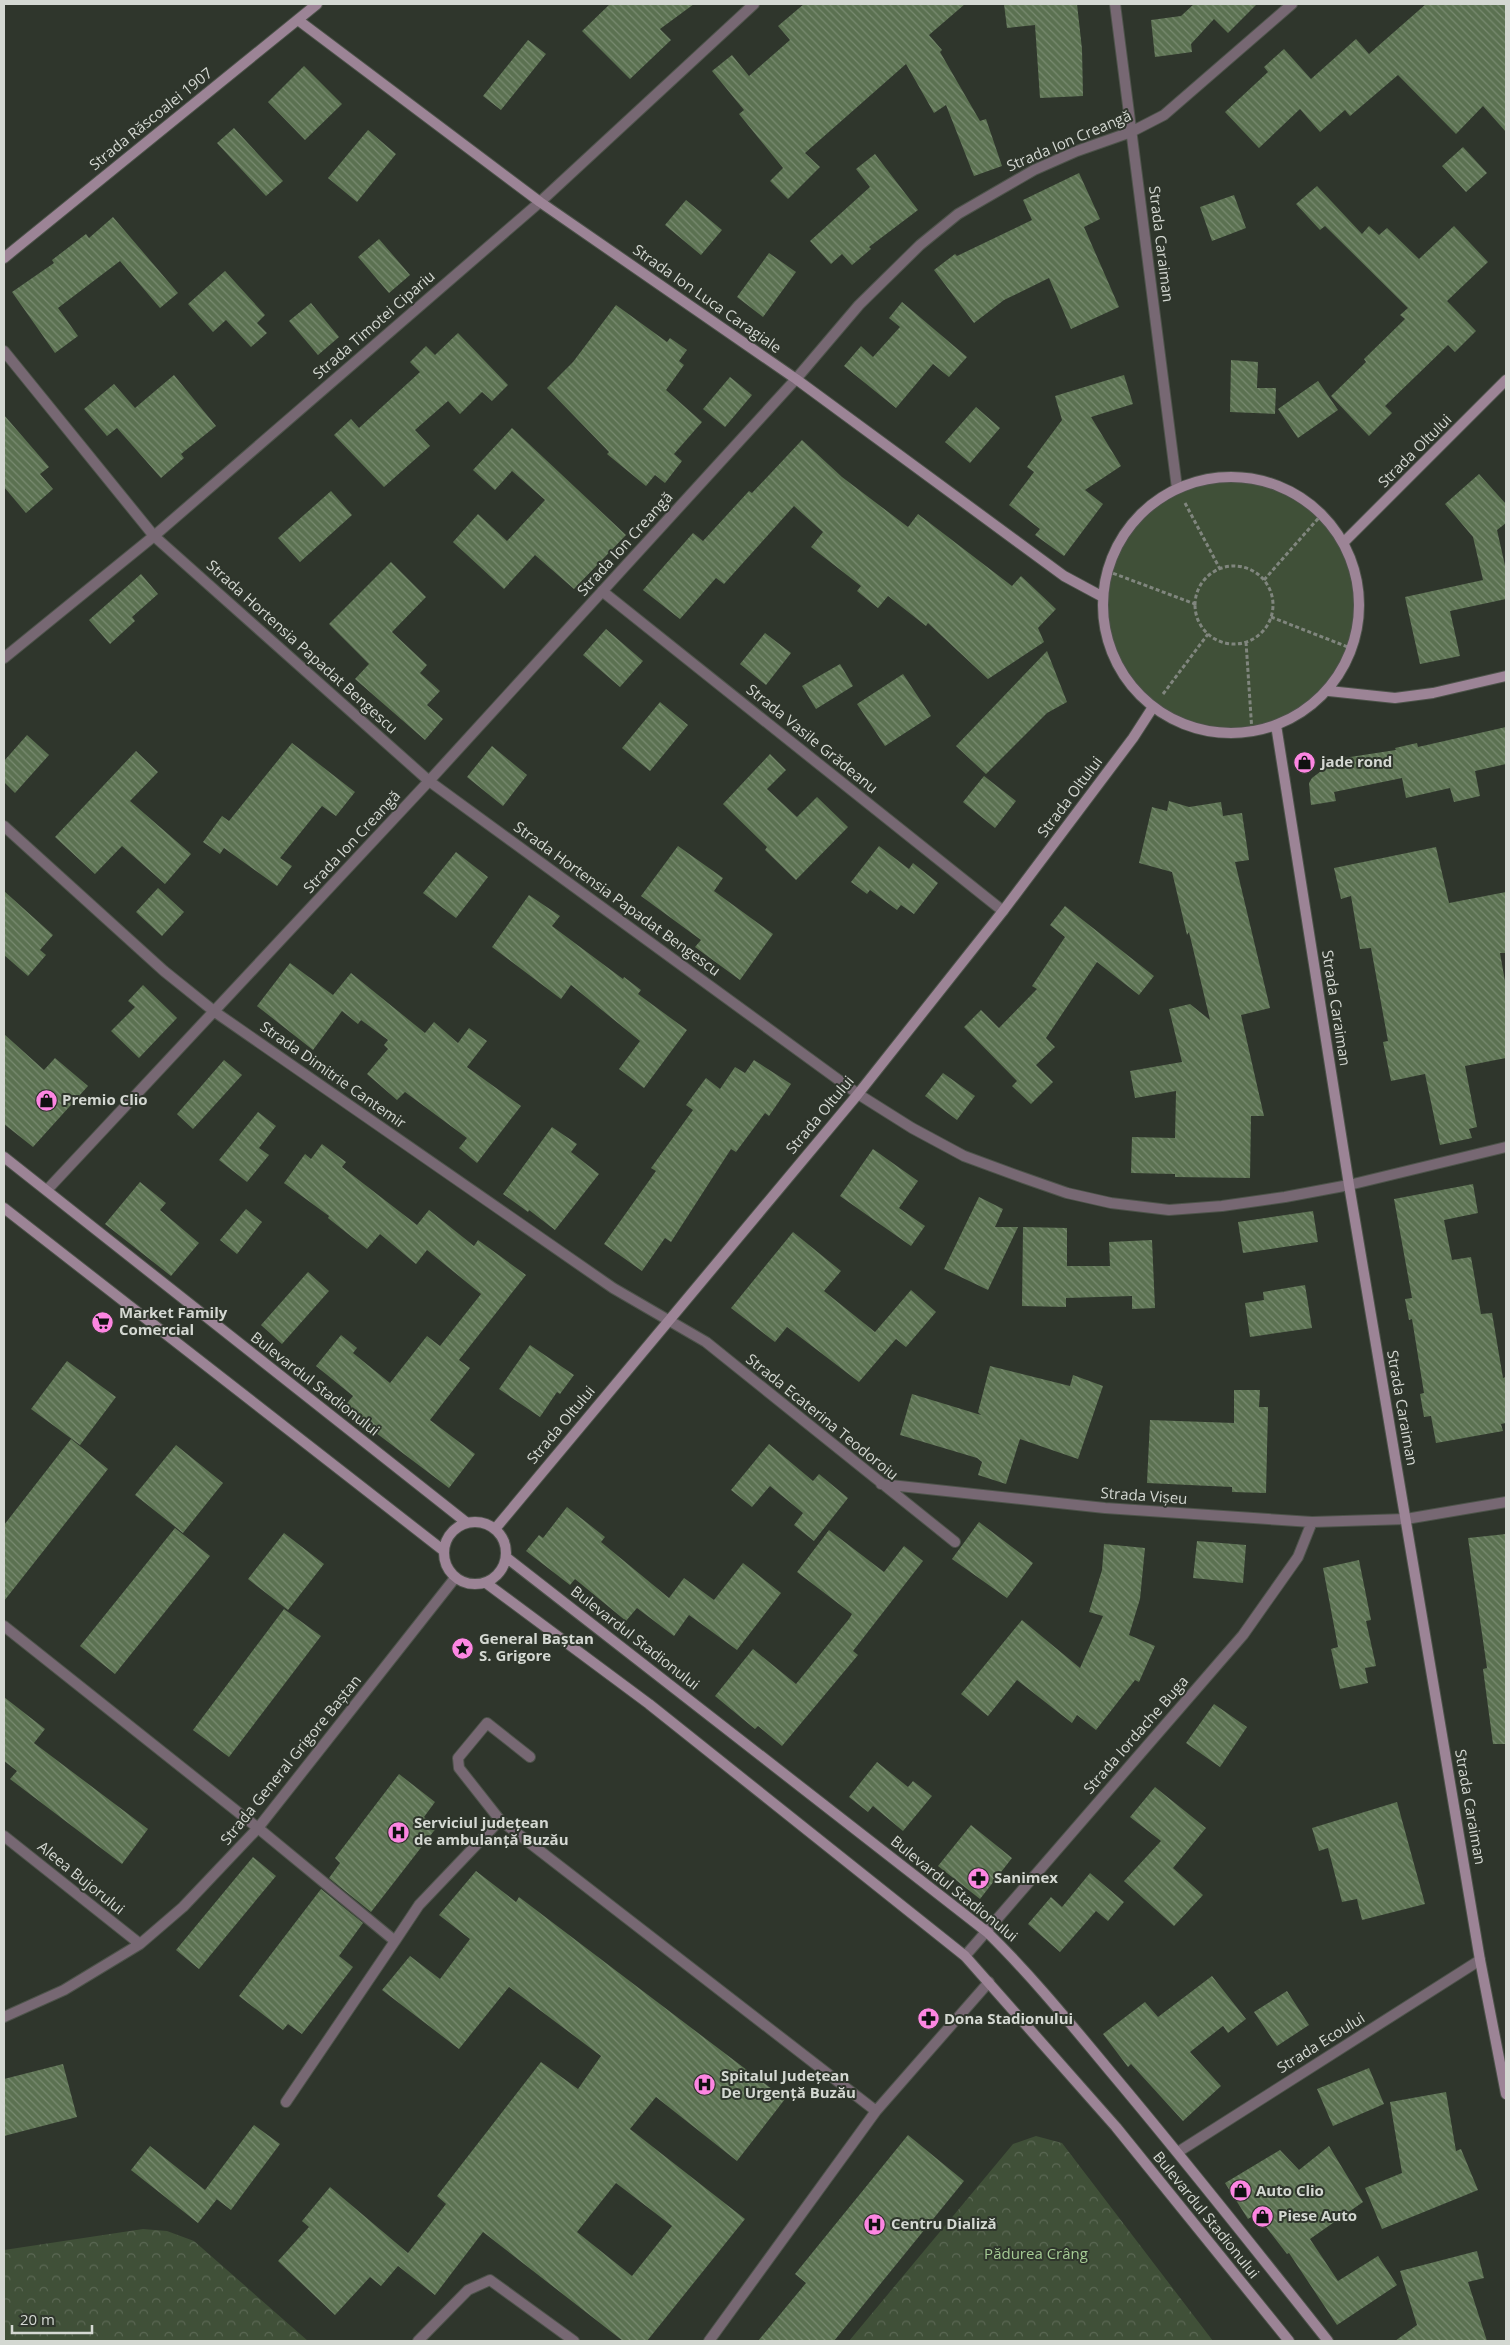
<svg xmlns="http://www.w3.org/2000/svg" width="1510" height="2345" viewBox="0 0 1510 2345" font-family="'Open Sans',sans-serif">
<style>
.forest{fill:url(#forest-crowns)}
.park{fill:#405038}
.building{fill:url(#building-back-hatch);fill-rule:evenodd}
.lines{fill:none;stroke-linecap:round;stroke-linejoin:round}
.lane-casing{stroke:#4d534a;stroke-width:12}
.street-casing{stroke:#4d534a;stroke-width:12}
.secondary-casing{stroke:#4d534a;stroke-width:12}
.path{stroke:#80867e;stroke-width:3;stroke-dasharray:4 2.5;stroke-linecap:butt}
.lane{stroke:#776873;stroke-width:10}
.street{stroke:#776873;stroke-width:10}
.secondary{stroke:#9c8496;stroke-width:10}
.labels{text-anchor:middle;stroke-width:4;stroke-linejoin:round;paint-order:stroke}
.street-label{font-size:15px;fill:#d4d8d2;stroke:#2f362c}
.poi-label{font-size:15px;font-weight:bold;fill:#d4d8d2;stroke:#2f362c;text-anchor:start}
.park-label{font-size:15px;fill:#a5cb94;stroke:#2f362c}
</style>
<defs>
<pattern id="forest-crowns" width="20" height="18" patternUnits="userSpaceOnUse" patternTransform="scale(1.25)"><rect width="20" height="18" fill="#405038"/><path d="M2 6a3 3 0 1 1 6 0M12 15a3 3 0 1 1 6 0" fill="none" stroke="#5b6854"/></pattern>
<pattern id="building-back-hatch" width="6" height="6" patternUnits="userSpaceOnUse" patternTransform="scale(1.25)"><rect width="6" height="6" fill="#5b7151"/><path d="M-1 5l2 2M0 0l6 6M5-1l2 2" fill="none" stroke="#798b71"/></pattern>
</defs>
<rect width="100%" height="100%" fill="#2f362c"/>
<path class="forest" d="M1036 2136 1062 2143 1213 2341H849L1013 2144Z
M143 2229 167 2231 194 2241 308 2341H4V2250Z"/>
<path class="park" d="M1103 605a128 128 0 1 1 256 0a128 128 0 1 1-256 0Z"/>
<path class="building" d="M610 4H694L660 29 671 40 630 79 582 31Z
M804 4H965L929 35 942 50 940 52 980 121 986 119 1002 166 974 176 946 105 934 113 906 64 805 153 820 167 788 199 770 181 783 168 739 114 744 110 712 71 732 55 749 76 790 40 778 26Z
M1004 4H1077L1082 49 1083 96 1040 98 1035 25 1007 28Z
M1194 4H1257L1228 33 1214 19 1191 44 1192 52 1155 57 1151 20 1181 16Z
M1426 4H1506V132L1483 106 1456 134 1398 75 1350 116 1345 110 1320 132 1300 109 1259 148 1225 112 1268 72 1264 67 1284 49 1311 79 1356 39 1369 54Z
M528 40 546 54 501 110 483 96Z
M304 66 342 104 305 140 268 102Z
M234 128 283 181 266 196 217 143Z
M368 130 396 154 357 202 328 178Z
M1463 147 1487 173 1466 192 1442 166Z
M875 154 918 210 869 247 871 249 852 265 842 254 831 264 810 241 870 187 856 169Z
M1079 173 1100 219 1084 227 1119 307 1071 329 1049 278 1004 300 974 323 934 270 955 254 957 256 1032 220 1023 200Z
M1317 186 1362 234 1369 226 1379 235 1387 228 1419 259 1454 226 1488 262 1447 301 1476 331 1455 352 1448 345 1385 406 1392 413 1369 436 1331 396 1366 362 1364 359 1405 319 1400 315 1408 308 1325 226 1320 230 1296 204Z
M1234 195 1246 228 1212 241 1200 207Z
M686 200 722 230 701 255 665 225Z
M113 217 178 293 160 308 120 261 58 308 78 336 55 353 12 292 54 263 52 260 86 234 89 238Z
M379 239 410 275 389 293 358 257Z
M769 253 796 272 763 317 737 297Z
M225 271 265 315 257 323 267 333 251 347 226 320 213 332 188 304Z
M902 302 967 357 949 377 933 364 896 408 844 366 861 346 873 357 900 327 889 318Z
M311 303 339 337 318 355 289 321Z
M616 305 667 342 670 338 687 350 679 361 684 365 666 390 702 422 674 454 682 461 665 483 655 475 646 486 607 454 609 452 547 388 573 362Z
M458 333 508 385 492 401 482 392 460 414 448 401 415 430 430 446 384 487 334 435 351 419 359 428 420 372 410 362 426 346 435 355Z
M1231 360 1258 362 1257 388H1276L1275 414 1230 412Z
M174 375 216 426 181 454 184 458 161 478 117 428 107 436 84 409 114 384 135 408Z
M1124 375 1133 404 1091 417 1121 466 1085 490 1103 504 1064 556 1035 535 1040 529 1009 505 1034 472 1027 467 1062 420 1055 396Z
M730 377 752 395 725 427 703 409Z
M1318 381 1338 410 1298 438 1278 409Z
M976 407 1000 428 970 463 945 442Z
M4 415 49 467 40 474 53 489 26 513 4 487Z
M512 428 626 535 574 589 535 555 504 589 453 542 478 514 507 541 545 500 512 471 495 490 473 470Z
M802 440 842 477 908 527 918 514 1012 586 1021 576 1056 609 1038 628 1044 642 988 679 928 623 926 626 888 596 878 608 857 591 861 586 811 547 823 532 794 506 724 584 716 578 680 619 643 590 693 533 703 541 749 491 752 493Z
M1479 474 1506 504V523L1497 530 1506 570V599L1450 611 1460 656 1420 664 1405 597 1483 580 1473 537 1445 504Z
M331 491 352 515 300 562 278 538Z
M391 562 426 597 392 632 427 665 420 673 440 691 427 705 443 719 425 740 355 679 369 664 329 624Z
M141 574 158 594 132 617 135 621 110 644 89 620Z
M606 629 643 661 620 687 583 655Z
M765 633 791 653 766 685 740 664Z
M1047 651 1067 702 1047 713 986 774 956 746Z
M840 664 853 686 816 709 802 686Z
M903 674 931 716 885 746 857 704Z
M660 702 688 725 650 771 622 748Z
M1506 727V764L1475 771 1480 796 1454 802 1450 788 1406 798 1402 778 1334 792 1336 801 1311 805 1309 783 1312 778 1337 759 1396 750 1395 748 1417 743 1418 747Z
M27 735 49 755 15 793 4 782V761Z
M292 743 355 792 336 816 322 806 280 858 292 866 277 886 224 848 220 854 203 842 222 816 229 821Z
M492 746 527 775 503 806 467 777Z
M136 751 158 772 130 801 191 854 165 884 122 846 95 874 55 837Z
M770 754 786 770 767 789 797 817 817 797 848 827 796 880 765 850 767 847 723 804Z
M984 776 1016 801 995 828 963 802Z
M1169 801 1189 807 1221 802 1223 816 1242 813 1249 860 1235 862 1270 1008 1241 1015 1264 1116H1251L1250 1178 1175 1177V1174L1131 1173 1132 1137 1175 1138 1176 1091 1135 1098 1130 1071 1182 1062 1169 1009 1190 1004 1210 1020 1189 932 1187 935 1172 872 1139 863 1152 807 1167 811Z
M678 846 723 878 714 891 773 934 740 980 695 947 701 940 641 896Z
M879 846 909 869 913 863 938 883 914 914 901 905 897 910 870 890 867 894 851 882Z
M1436 847 1449 903 1506 892V953H1500L1506 987V1058L1465 1066 1477 1127 1469 1129 1472 1138 1440 1145 1425 1074 1391 1081 1383 1042 1388 1041 1371 948 1360 949 1351 896 1341 899 1334 868Z
M456 852 488 877 456 918 423 893Z
M158 888 184 912 162 936 136 912Z
M4 891 53 935 40 950 46 955 28 976 4 955Z
M529 895 560 916 552 926 623 979 624 977 641 990 638 994 687 1030 644 1088 619 1069 640 1041 571 985 561 999 492 947Z
M1065 906 1154 976 1139 995 1097 962 1046 1038 1055 1047 1036 1065 1053 1082 1031 1104 1012 1086 1017 1081 964 1027 981 1010 999 1028 1037 989 1032 986 1065 937 1050 925Z
M290 963 333 995 351 973 425 1033 434 1022 458 1043 469 1028 487 1041 467 1067 521 1106 477 1163 459 1148 467 1138 405 1092 397 1100 367 1074 388 1049 384 1045 388 1040 361 1020 358 1024 342 1011 313 1050 257 1006Z
M143 985 177 1018 139 1058 111 1031 135 1007 128 1001Z
M4 1034 44 1070 55 1058 88 1086 33 1147 4 1124Z
M224 1060 242 1075 193 1129 177 1114Z
M754 1060 791 1084 769 1116 765 1113 736 1152 731 1149 671 1242 665 1238 642 1271 604 1244 656 1171 651 1168 693 1110 686 1105 706 1078 720 1089 735 1067 745 1073Z
M943 1073 975 1096 957 1120 925 1096Z
M258 1112 276 1126 259 1148 269 1155 247 1182 219 1160Z
M552 1127 577 1144 571 1152 599 1174 555 1230 529 1210 528 1212 503 1194Z
M322 1144 346 1162 342 1167 417 1225 429 1210 474 1246 478 1240 526 1275 459 1360 470 1368 430 1420 475 1454 449 1488 343 1408 353 1396 316 1366 341 1335 357 1348 353 1353 390 1383 427 1336 440 1346 481 1294 427 1250 416 1264 380 1234 367 1249 328 1218 329 1216 284 1183 305 1154 311 1159Z
M873 1149 918 1181 899 1208 925 1226 911 1246 840 1196Z
M140 1182 166 1203 160 1210 199 1243 171 1276 105 1224Z
M1473 1184 1478 1213 1444 1220 1452 1260 1471 1257 1481 1314 1492 1313 1503 1378 1506 1377V1423L1501 1424 1503 1431 1436 1443 1431 1416 1424 1417 1420 1394 1424 1393 1412 1319 1409 1320 1405 1299 1412 1298 1394 1199Z
M979 1197 1003 1209 995 1227H1018L988 1290 944 1269Z
M246 1209 262 1222 237 1254 220 1240Z
M1313 1211 1318 1242 1243 1253 1238 1222Z
M1023 1227 1067 1228V1266H1110L1109 1242 1152 1240 1155 1308 1132 1309V1296L1066 1298V1307L1022 1306Z
M793 1232 841 1271 824 1291 875 1332 911 1290 936 1312 906 1347 896 1339 859 1382 787 1327 775 1342 731 1308Z
M308 1272 329 1291 282 1344 261 1325Z
M1305 1285 1312 1328 1250 1337 1245 1303 1264 1300 1263 1292Z
M530 1345 574 1375 560 1394 557 1392 540 1417 499 1389Z
M67 1361 116 1397 80 1445 31 1409Z
M990 1366 1070 1386 1073 1375 1103 1386 1078 1459 1020 1439 1006 1484 978 1475 982 1462 977 1458 900 1435 912 1394 981 1415 978 1412Z
M1234 1390H1260L1259 1407H1268L1266 1493 1232 1492V1487L1147 1483 1150 1420 1234 1423Z
M71 1439 108 1469 4 1601V1525Z
M769 1444 813 1481 819 1474 848 1498 814 1541 794 1525 803 1513 770 1486 752 1507 731 1490Z
M176 1445 223 1483 183 1533 135 1495Z
M567 1507 605 1537 601 1542 669 1598 684 1578 714 1600 743 1563 781 1593 737 1650 689 1615 674 1636 637 1608 626 1621 575 1579 570 1585 526 1551 539 1535 543 1538Z
M979 1522 1033 1563 1007 1598 952 1559Z
M175 1528 210 1556 115 1674 80 1646Z
M829 1530 884 1572 904 1546 923 1561 853 1651 858 1655 782 1746 758 1726 755 1729 715 1696 753 1649 796 1684 849 1619 852 1614 797 1572Z
M284 1533 324 1564 288 1610 248 1579Z
M1506 1534V1744H1493L1483 1669 1487 1668 1468 1538Z
M1197 1541 1246 1545 1243 1583 1193 1578Z
M1104 1544 1145 1548 1140 1599 1129 1635 1155 1646 1139 1682 1135 1680 1096 1730 1077 1715 1072 1723 1017 1680 988 1716 961 1694 1022 1620 1080 1668 1103 1616 1089 1612 1102 1570Z
M1359 1560 1371 1620 1366 1621 1376 1666 1365 1668 1368 1683 1340 1689 1331 1649 1338 1647 1323 1568Z
M284 1609 321 1636 229 1757 193 1730Z
M4 1697 45 1729 34 1743 148 1829 122 1864 10 1779 17 1771 4 1761Z
M1214 1704 1247 1727 1220 1767 1186 1743Z
M877 1762 908 1787 913 1781 932 1796 903 1831 873 1806 868 1812 849 1797Z
M399 1774 435 1802 424 1817 437 1827 371 1912 329 1878 340 1863 335 1858Z
M1155 1787 1206 1828 1173 1868 1203 1895 1174 1926 1124 1881 1161 1841 1130 1817Z
M1397 1802 1425 1904 1362 1920 1357 1899 1342 1902 1328 1848 1319 1851 1312 1828Z
M971 1825 1012 1858 980 1899 938 1866Z
M253 1857 276 1876 199 1969 176 1950Z
M476 1871 516 1902 519 1897 785 2099 737 2161 656 2097 630 2129 745 2219 647 2341H623L483 2232 435 2295 398 2266 381 2286 370 2277 335 2315 278 2261 309 2227 302 2221 330 2187 408 2253 446 2204 437 2196 541 2062 578 2089 601 2056 509 1987 459 2049 382 1990 410 1956 440 1979 470 1939 439 1915ZM616 2183 672 2226 632 2276 577 2232Z
M1090 1873 1124 1902 1108 1921 1096 1911 1060 1952 1028 1924 1051 1897 1062 1907Z
M321 1889 363 1923 339 1956 353 1967 302 2034 288 2024 283 2030 239 1996Z
M1212 1976 1246 2019 1228 2033 1223 2026 1190 2052 1221 2086 1183 2121 1131 2064 1128 2067 1103 2034 1145 2002 1158 2017Z
M1287 1991 1309 2025 1277 2046 1254 2012Z
M63 2064 77 2117 4 2136V2079Z
M1369 2068 1384 2104 1333 2126 1317 2089Z
M1446 2092 1456 2151 1461 2149 1478 2190 1382 2229 1365 2188 1402 2173 1390 2102Z
M254 2125 280 2144 231 2210 214 2197 217 2199 198 2223 131 2170 150 2146 205 2190Z
M908 2135 964 2181 834 2341H758L806 2283 795 2274Z
M1329 2146 1363 2202 1310 2239 1338 2281 1378 2256 1397 2285 1337 2325 1289 2253 1287 2254 1256 2214 1248 2219 1225 2183 1280 2150 1299 2170Z
M1477 2251 1484 2278 1468 2282 1487 2341H1395L1417 2325 1400 2271Z"/>
<g class="lines">
<defs>
<path id="lane" d="M4 1626 258 1828 395 1941 419 1905 500 1820
M530 1757 487 1723 458 1758 459 1768 500 1820 876 2111 989 1982
M286 2102 395 1941
M418 2341 468 2290 490 2280 574 2341
M709 2341 876 2111"/>
<path id="street" d="M1115 4 1177 488
M4 351 154 536 429 781 858 1094 912 1128 964 1156 1024 1178 1067 1193 1111 1203 1169 1210 1222 1206 1285 1197 1349 1185 1506 1147
M602 591 1003 911
M4 658 154 536 540 202 754 4
M4 826 164 971 215 1012 613 1288 706 1342 955 1542
M47 1190 429 781 796 379 859 305 920 245 958 214 1034 170 1077 151 1131 132 1164 115 1292 4
M881 1484 1105 1508 1312 1522 1406 1519 1506 1502
M4 1836 140 1944
M965 1956 1243 1635 1298 1557 1312 1522
M4 2017 64 1990 140 1944 183 1907 258 1828 455 1578
M1178 2152 1480 1960"/>
<path id="secondary" d="M298 20 540 202 796 379 1064 576 1103 597
M4 258 317 4
M1103 605a128 128 0 1 1 256 0a128 128 0 1 1-256 0Z
M1344 542 1506 380
M1329 691 1395 698 1433 693 1506 676
M1276 725 1349 1185 1480 1960 1506 2094
M4 1157 467 1523
M4 1208 444 1551
M444 1553a31 31 0 1 1 62 0a31 31 0 1 1-62 0Z
M495 1529 858 1094 1003 911 1133 738 1153 707
M507 1558 987 1932C1031 1975 1070 2023 1109 2070 1184 2159 1256 2250 1328 2341
M486 1583 649 1704 965 1956 1116 2127 1289 2341"/>
</defs>
<use href="#lane" class="lane-casing"/>
<use href="#street" class="street-casing"/>
<use href="#secondary" class="secondary-casing"/>
<path class="path" d="M1185 503 1220 569
M1195 605a39 39 0 1 1 78 0a39 39 0 1 1-78 0Z
M1107 571 1195 604
M1264 580 1323 513
M1271 617 1353 649
M1246 642 1252 732
M1163 694 1208 634"/>
<use href="#lane" class="lane"/>
<use href="#street" class="street"/>
<use href="#secondary" class="secondary"/>
</g>
<defs>
<symbol id="shop-disc" viewBox="-11 -11 22 22"><circle r="9.5" fill="#fd86e2" stroke="#2f362c"/><path d="M-5-2.5h2.3a2.7 3.5 0 0 1 5.4 0H5L5.5 6h-11ZM-1.5-2.5h3a1.5 2.3 0 0 0-3 0Z" fill="#111"/></symbol>
<symbol id="supermarket-disc" viewBox="-11 -11 22 22"><circle r="9.5" fill="#fd86e2" stroke="#2f362c"/><path d="M-6-5.5h2.5l.6 2H6L4.5 2H-2.5L-4.4-4H-6ZM-1.5 3.2a1.3 1.3 0 1 0 .1 0ZM3 3.2a1.3 1.3 0 1 0 .1 0Z" fill="#111"/></symbol>
<symbol id="sight-disc" viewBox="-11 -11 22 22"><circle r="9.5" fill="#fd86e2" stroke="#2f362c"/><path d="M0-6L1.8-2.2L6-1.7L2.9 1.2L3.7 5.4L0 3.3L-3.7 5.4L-2.9 1.2L-6-1.7L-1.8-2.2Z" fill="#111"/></symbol>
<symbol id="hospital-disc" viewBox="-11 -11 22 22"><circle r="9.5" fill="#fd86e2" stroke="#2f362c"/><path d="M-5-5h3v3.5h4V-5h3V5h-3V1.5h-4V5h-3Z" fill="#111"/></symbol>
<symbol id="pharmacy-disc" viewBox="-11 -11 22 22"><circle r="9.5" fill="#fd86e2" stroke="#2f362c"/><path d="M-2-6h4v4h4v4h-4v4h-4v-4h-4v-4h4Z" fill="#111"/></symbol>
</defs>
<g fill-rule="evenodd">
<use href="#shop-disc" x="1292" y="750" width="25" height="25"/>
<use href="#shop-disc" x="34" y="1088" width="25" height="25"/>
<use href="#supermarket-disc" x="90" y="1310" width="25" height="25"/>
<use href="#sight-disc" x="450" y="1636" width="25" height="25"/>
<use href="#hospital-disc" x="386" y="1820" width="25" height="25"/>
<use href="#pharmacy-disc" x="966" y="1866" width="25" height="25"/>
<use href="#pharmacy-disc" x="916" y="2006" width="25" height="25"/>
<use href="#hospital-disc" x="692" y="2072" width="25" height="25"/>
<use href="#shop-disc" x="1228" y="2178" width="25" height="25"/>
<use href="#shop-disc" x="1250" y="2204" width="25" height="25"/>
<use href="#hospital-disc" x="862" y="2212" width="25" height="25"/>
</g>
<g class="labels">
<g class="street-label">
<text transform="translate(151 119) rotate(-39)" y="5">Strada Răscoalei 1907</text>
<text transform="translate(1069 141) rotate(-23)" y="5">Strada Ion Creangă</text>
<text transform="translate(1161 244) rotate(83)" y="5">Strada Caraiman</text>
<text transform="translate(707 299) rotate(35)" y="5">Strada Ion Luca Caragiale</text>
<text transform="translate(374 325) rotate(-41)" y="5">Strada Timotei Cipariu</text>
<text transform="translate(1415 451) rotate(-45)" y="5">Strada Oltului</text>
<text transform="translate(625 544) rotate(-48)" y="5">Strada Ion Creangă</text>
<text transform="translate(302 647) rotate(42)" y="5">Strada Hortensia Papadat Bengescu</text>
<text transform="translate(812 739) rotate(39)" y="5">Strada Vasile Grădeanu</text>
<text transform="translate(1070 797) rotate(-53)" y="5">Strada Oltului</text>
<text transform="translate(352 842) rotate(-47)" y="5">Strada Ion Creangă</text>
<text transform="translate(617 899) rotate(36)" y="5">Strada Hortensia Papadat Bengescu</text>
<text transform="translate(1336 1008) rotate(81)" y="5">Strada Caraiman</text>
<text transform="translate(333 1075) rotate(35)" y="5">Strada Dimitrie Cantemir</text>
<text transform="translate(820 1115) rotate(-50)" y="5">Strada Oltului</text>
<text transform="translate(315 1384) rotate(38)" y="5">Bulevardul Stadionului</text>
<text transform="translate(1402 1408) rotate(80)" y="5">Strada Caraiman</text>
<text transform="translate(822 1417) rotate(39)" y="5">Strada Ecaterina Teodoroiu</text>
<text transform="translate(561 1425) rotate(-50)" y="5">Strada Oltului</text>
<text transform="translate(1144 1496) rotate(4)" y="5">Strada Vișeu</text>
<text transform="translate(635 1638) rotate(38)" y="5">Bulevardul Stadionului</text>
<text transform="translate(1136 1735) rotate(-49)" y="5">Strada Iordache Buga</text>
<text transform="translate(291 1760) rotate(-51)" y="5">Strada General Grigore Baștan</text>
<text transform="translate(1470 1807) rotate(80)" y="5">Strada Caraiman</text>
<text transform="translate(81 1878) rotate(39)" y="5">Aleea Bujorului</text>
<text transform="translate(954 1889) rotate(39)" y="5">Bulevardul Stadionului</text>
<text transform="translate(1321 2043) rotate(-32)" y="5">Strada Ecoului</text>
<text transform="translate(1206 2215) rotate(51)" y="5">Bulevardul Stadionului</text>
</g>
<g class="poi-label">
<text x="1321" y="767">jade rond</text>
<text x="62" y="1105">Premio Clio</text>
<text x="119" y="1318">Market Family<tspan x="119" dy="17">Comercial</tspan></text>
<text x="479" y="1644">General Baștan<tspan x="479" dy="17">S. Grigore</tspan></text>
<text x="414" y="1828">Serviciul județean<tspan x="414" dy="17">de ambulanță Buzău</tspan></text>
<text x="994" y="1883">Sanimex</text>
<text x="944" y="2024">Dona Stadionului</text>
<text x="721" y="2081">Spitalul Județean<tspan x="721" dy="17">De Urgență Buzău</tspan></text>
<text x="1256" y="2196">Auto Clio</text>
<text x="1278" y="2221">Piese Auto</text>
<text x="891" y="2229">Centru Dializă</text>
</g>
<g class="park-label">
<text x="1036" y="2259">Pădurea Crâng</text>
</g>
</g>
<rect width="1510" height="2345" fill="none" stroke="#d4d8d2" stroke-width="10"/>
<path d="M12 2325v8h80v-8" fill="none" stroke="#d4d8d2" stroke-width="2.5"/>
<text x="20" y="2325" font-size="15" fill="#d4d8d2" stroke="#2f362c" stroke-width="4" paint-order="stroke">20 m</text>
</svg>
